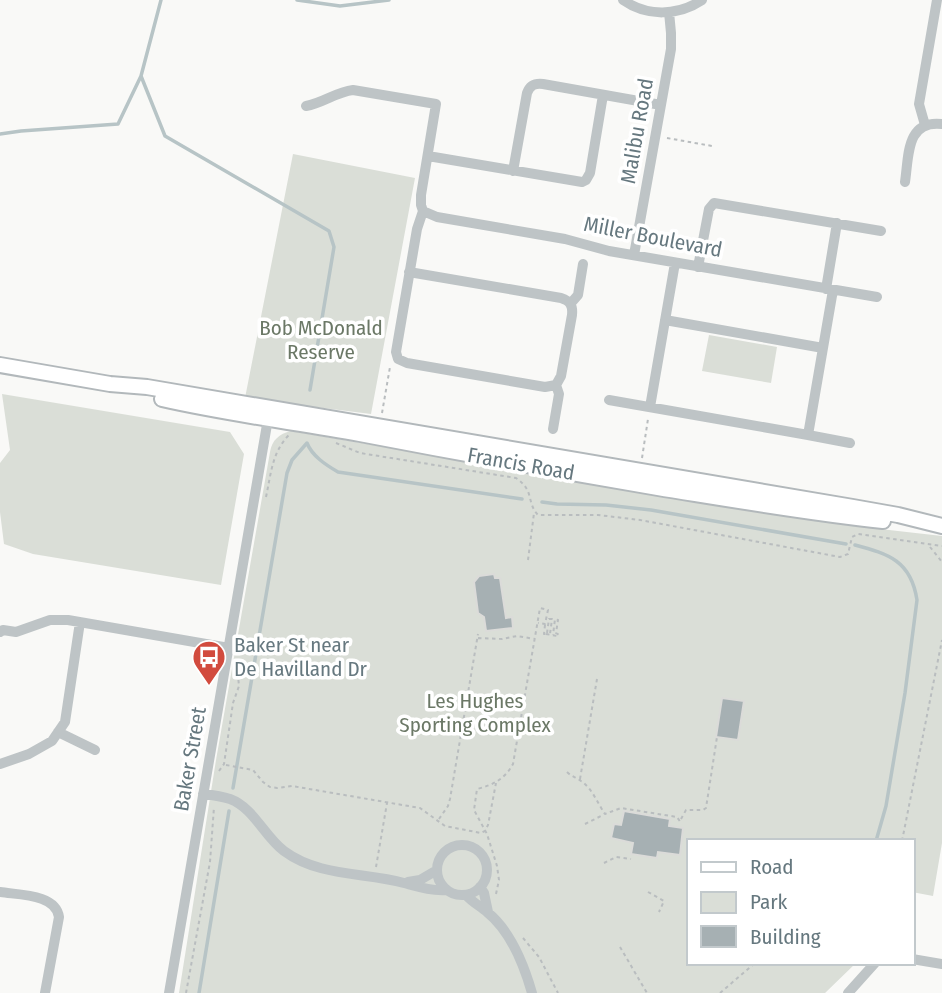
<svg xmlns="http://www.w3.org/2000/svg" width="942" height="993" viewBox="0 0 942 993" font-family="'Fira Sans Condensed',sans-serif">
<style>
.green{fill:#daded7}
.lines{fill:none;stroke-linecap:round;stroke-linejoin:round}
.stream{stroke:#b7c4c6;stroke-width:3.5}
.building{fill:#a6b0b3;stroke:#dbdbd9;stroke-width:2}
.major-casing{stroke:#b2b8bb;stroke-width:18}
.path{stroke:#b9bdbf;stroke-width:2;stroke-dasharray:3.5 3.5;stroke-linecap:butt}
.minor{stroke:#bec4c6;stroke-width:10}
.major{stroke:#fff;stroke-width:14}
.labels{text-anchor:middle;stroke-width:7;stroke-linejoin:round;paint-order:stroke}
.street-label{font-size:21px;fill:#66787f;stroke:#fff}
.park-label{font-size:21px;fill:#6b7866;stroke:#fff}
.poi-label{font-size:21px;fill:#66787f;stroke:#fff;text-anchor:start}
</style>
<rect width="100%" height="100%" fill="#f9f9f7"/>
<path class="green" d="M293 154 415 178 371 414 245 398Z
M709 335 777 347 771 383 702 371Z
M2 394 230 432 244 454 221 585 33 554 4 544 0 512V463L10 450Z
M291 431 845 525 942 536V843L933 896 912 892V841H688V963H856L825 993H179L216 760 270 452C272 440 279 434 291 431Z"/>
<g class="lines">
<path class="stream" d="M297 0 340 6 389 0
M141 76 165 136 329 231 334 247 310 390
M0 134 21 131 118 124 141 76 161 0
M542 502 557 504 606 505 651 510 846 544
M855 545C889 554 911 561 917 600L905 693 886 806 876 841
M233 788 287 473 292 460 307 443C312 456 326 465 338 472L522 499
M199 993 229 811"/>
</g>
<path class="building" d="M494 574 495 578H500L506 618 512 617 513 628 486 631 484 617 478 613 474 582 479 576Z
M722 698 744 701 738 740 716 737Z
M624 811 670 819 669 826 683 828 680 855 658 852 657 858 631 854 633 843 611 838 614 824 621 825Z"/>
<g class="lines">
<defs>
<path id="major" d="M0 365 110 384 147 387 853 507 898 515 942 526
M162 399C227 414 294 422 360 434 459 453 558 471 658 488 733 500 808 513 883 521"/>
</defs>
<use href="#major" class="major-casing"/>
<path class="path" d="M667 138 712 146
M382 413 390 367
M336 443 360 453 516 478C535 491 526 502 538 515H598L640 520 840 557 848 554 852 537 858 534 942 546
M642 458 648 419
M266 497C271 474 272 452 289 435
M930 547 942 562
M528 560 534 513
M545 625 544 634H546
M547 633 549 619H552L550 634
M546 634 557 636 559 635 556 633 558 620 555 619 553 635
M478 638 502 639 517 636 535 639
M226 765 253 770 263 782 270 787 277 788 292 786 420 808 445 826 481 833 485 831 488 825 496 783
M219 771 224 764 233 703 239 686 237 665
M567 772C572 777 576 777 581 781 592 788 598 804 605 814L621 808 677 817 681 823
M580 779 597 679
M439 819 448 806 450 799 478 634
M681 819 686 810H703L706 808 717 737
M585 824 603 815
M902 841 942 640
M604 863 616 857 631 859
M376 867 387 803
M648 892 664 901 659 912
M496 894 499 880 497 866 487 834 474 810 477 789C493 785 505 779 513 764L540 608 548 610 545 624 538 623
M523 938 539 957 558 993
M620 947 647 993
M186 993 210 862 214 807
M720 993 755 963"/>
<path class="minor" d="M623 0C647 17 678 16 702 0
M306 106C323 103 336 92 353 90L436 104 421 195V205L423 211
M925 125 919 104 937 0
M428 156 582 182 586 180 590 173 603 95
M513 171 527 93C530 85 535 83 543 84L661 105
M905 182C909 155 906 120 942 124
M423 211 437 217 565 239 609 251 877 297
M423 211 417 229 396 352 398 359 407 363 545 387 556 385
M634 255 671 49V33L669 12
M698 267 709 209 714 203 881 231
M409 272 561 298C570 301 573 305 572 315L561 376 556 385 559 394 553 429
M826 289 837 223
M571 303 578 295 583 264
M665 320 823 348
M609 400 808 435 833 290
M650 407 675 263
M808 435 850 443
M0 632 3 630 16 632 50 620H68L229 648
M58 732 95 750
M0 764 29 754 52 741 65 722 80 622
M203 794C212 795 221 796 230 799 254 808 264 836 284 851 319 877 365 872 404 883 419 887 431 891 447 890
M437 870a25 25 0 1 1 50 0a25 25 0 1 1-50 0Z
M408 882 420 880 437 870
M480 887 484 893 488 912
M0 892C19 895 56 894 59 917L45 993
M466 895C472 902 480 906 487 912 511 931 524 965 532 993
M912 959 942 964
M169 993 269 413
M848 993 875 963"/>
<use href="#major" class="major"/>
</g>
<defs>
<symbol id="bus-pin" viewBox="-11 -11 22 30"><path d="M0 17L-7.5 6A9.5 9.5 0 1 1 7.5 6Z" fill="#d24b3e" stroke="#fff"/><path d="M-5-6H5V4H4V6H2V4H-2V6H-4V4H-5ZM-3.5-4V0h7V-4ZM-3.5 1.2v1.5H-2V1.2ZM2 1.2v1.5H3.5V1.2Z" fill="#fff"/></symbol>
</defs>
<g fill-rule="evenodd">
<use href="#bus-pin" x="190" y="638" width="38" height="52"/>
</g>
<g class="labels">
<g class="street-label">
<text transform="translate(637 131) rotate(-80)" y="7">Malibu Road</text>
<text transform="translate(653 237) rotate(11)" y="7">Miller Boulevard</text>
<text transform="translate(521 464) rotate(10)" y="7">Francis Road</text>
<text transform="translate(190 759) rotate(-80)" y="7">Baker Street</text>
</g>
<g class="park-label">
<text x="321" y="335">Bob McDonald<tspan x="321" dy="24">Reserve</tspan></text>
<text x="475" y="708">Les Hughes<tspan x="475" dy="24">Sporting Complex</tspan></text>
</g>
<g class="poi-label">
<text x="234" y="652">Baker St near<tspan x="234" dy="24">De Havilland Dr</tspan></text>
</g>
</g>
<rect x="687" y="839" width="228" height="126" fill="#ffffff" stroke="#c2c9cc" stroke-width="2"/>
<rect x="701" y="862" width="35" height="10" fill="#ffffff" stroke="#c2c9cc" stroke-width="2"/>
<text x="750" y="874" font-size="21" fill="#66787f">Road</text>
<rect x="701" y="892" width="35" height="21" fill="#daded7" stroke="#c2c9cc" stroke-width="2"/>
<text x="750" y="909" font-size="21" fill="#66787f">Park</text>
<rect x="701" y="926" width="35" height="21" fill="#a6b0b3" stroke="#c2c9cc" stroke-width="2"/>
<text x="750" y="944" font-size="21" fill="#66787f">Building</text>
</svg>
